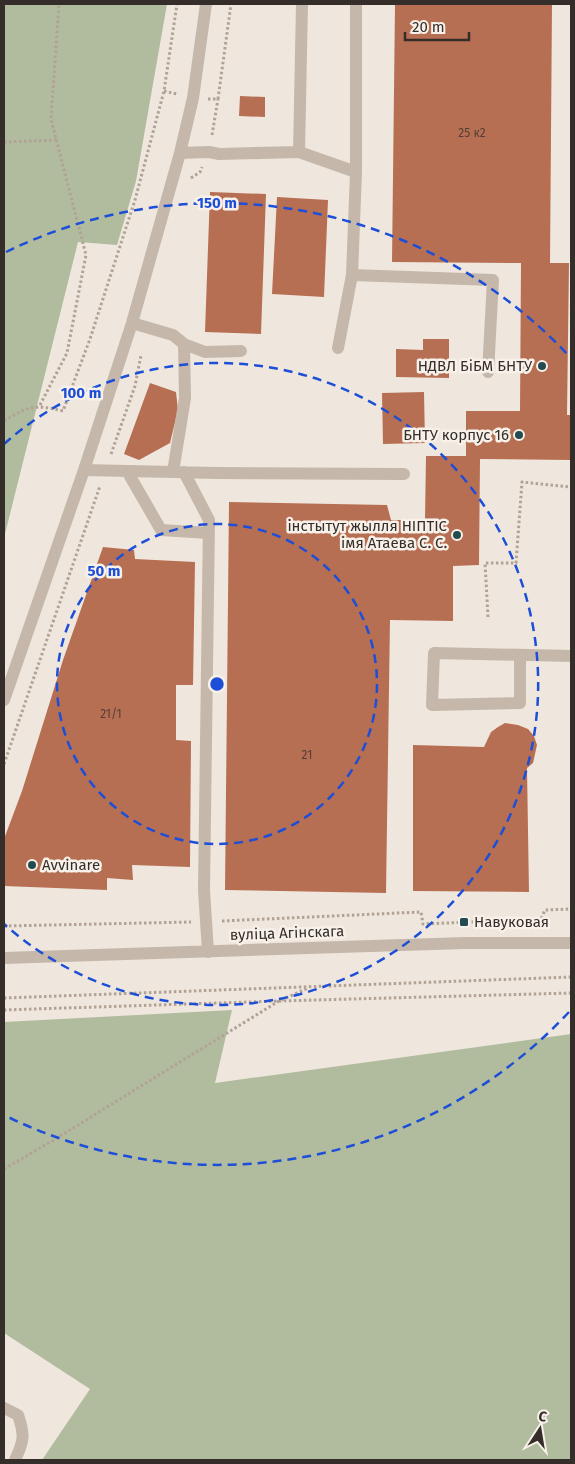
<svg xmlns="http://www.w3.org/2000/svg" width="575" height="1464" viewBox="0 0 575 1464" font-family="'Fira Sans',sans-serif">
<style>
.green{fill:#b1bc9f}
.building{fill:#b76f53}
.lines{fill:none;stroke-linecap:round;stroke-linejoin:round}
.path{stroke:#b1a295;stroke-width:3;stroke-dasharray:2.5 2.5;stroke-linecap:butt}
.minor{stroke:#c5b8aa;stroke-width:12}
.ring{fill:none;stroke:#1d4ed8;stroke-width:2.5;stroke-dasharray:9 6}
.poi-dot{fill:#234c50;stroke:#f7f1e9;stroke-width:2}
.labels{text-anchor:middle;stroke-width:5;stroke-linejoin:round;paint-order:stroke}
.number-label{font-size:12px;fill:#553e34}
.poi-label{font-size:15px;fill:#342d29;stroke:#f7f1e9;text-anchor:end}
.street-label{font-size:15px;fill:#342d29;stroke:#f7f1e9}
.centre{fill:#1d4ed8;stroke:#f7f1e9;stroke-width:2.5}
.ring-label{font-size:15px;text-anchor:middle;font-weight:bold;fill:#1d4ed8;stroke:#f7f1e9;stroke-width:5;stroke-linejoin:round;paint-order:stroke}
</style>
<rect width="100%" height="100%" fill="#efe7dd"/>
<path class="green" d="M4 4H167L136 181 117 245 78 242 4 538Z
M232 1010 215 1083 571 1034V1460H42L90 1389 4 1333V1022Z"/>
<path class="building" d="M395 4H552L550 263H569L567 415H571V460L480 459 479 565 453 566V621L390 620 386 893 225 890 229 502 387 505 391 520H425L426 456H466V411H520L521 263 392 262Z
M240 96 265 97V117L239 116Z
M210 192 266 194 261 334 205 332Z
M277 197 328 200 324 297 272 294Z
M423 339H449V378L396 377V349L423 350Z
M150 383 176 392 178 410 170 443 139 460 124 454Z
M424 392 425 443 383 444 382 393Z
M103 547 134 550 135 559 195 562 193 685H176V740L191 741 190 867 132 865 133 880 107 878V890L4 886V839L22 791 63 660Z
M505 723 518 725 528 729 534 736 537 745 533 763 527 768 529 892 413 891V745L484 747 491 732 498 727Z"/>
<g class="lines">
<path class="path" d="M164 91 177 94
M208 99H218L231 4
M212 135 218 99
M4 142 57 140
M191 178 200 172 202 167
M40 405 67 353 86 255 51 119 59 4
M4 421C29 406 34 404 63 411L90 339 135 200 164 91 177 4
M111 454 135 386 141 355
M488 617 485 563H516L522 482 571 487
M4 764 100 486
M222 921 421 912 423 924 541 919 545 910 571 909
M4 926 191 922
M4 998 571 977
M4 1010 279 1001 571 993
M4 1169 52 1141 279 1001 308 988"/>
<path class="minor" d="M356 4V172
M299 152 302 4
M180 153 209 152 219 154 299 152 356 172 352 275 493 280 488 372
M132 323 173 335 184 344 185 398 173 472
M184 344 205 352 241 351
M338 348 352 275
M84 470 217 473 404 474
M127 471 161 530 209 533
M184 472 209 520 204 890 208 952
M520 655V703L432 705 434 653 571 656
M4 700 84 470 132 323 180 153 193 98 206 4
M4 958 465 943H571
M4 1408 18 1415C25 1435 24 1441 15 1460"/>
</g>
<g class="ring">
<circle cx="217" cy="684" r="160"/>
<path d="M4 444A321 321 0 1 1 4 924"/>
<path d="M569 1012A481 481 0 0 1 6 1116M6 252A481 481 0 0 1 569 356"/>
</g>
<g class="poi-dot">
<circle cx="542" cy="366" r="5"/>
<circle cx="519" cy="435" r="5"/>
<circle cx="457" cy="535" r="5"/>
<circle cx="32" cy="865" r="5"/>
<rect x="459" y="917" width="10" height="10" rx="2.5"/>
</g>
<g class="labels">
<g class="number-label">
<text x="472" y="137">25 к2</text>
<text x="111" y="718">21/1</text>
<text x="307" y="759">21</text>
</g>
<g class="poi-label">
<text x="532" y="371">НДВЛ БіБМ БНТУ</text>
<text x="509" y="440">БНТУ корпус 16</text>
<text x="447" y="531">інстытут жылля НІПТІС<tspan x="447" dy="17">імя Атаева С. С.</tspan></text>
<text x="42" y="870" text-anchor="start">Avvinare</text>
<text x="474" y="927" text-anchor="start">Навуковая</text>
</g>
<g class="street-label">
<text transform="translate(287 933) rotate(-2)" y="5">вуліца Агінскага</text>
</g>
</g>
<circle cx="217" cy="684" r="8" class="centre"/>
<g class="ring-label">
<text x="217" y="208">150 m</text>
<text x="81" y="398">100 m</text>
<text x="104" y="576">50 m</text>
</g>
<rect width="575" height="1464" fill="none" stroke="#342d29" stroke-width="10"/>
<g transform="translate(540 1429) rotate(12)" stroke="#f7f1e9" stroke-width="4" paint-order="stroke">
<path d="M0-4L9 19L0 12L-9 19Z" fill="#342d29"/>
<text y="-8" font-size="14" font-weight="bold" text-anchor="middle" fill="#342d29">С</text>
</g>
<path d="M405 32v8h64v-8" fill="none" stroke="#342d29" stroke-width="2.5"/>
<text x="412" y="32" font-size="15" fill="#342d29" stroke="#f7f1e9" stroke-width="4" paint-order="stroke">20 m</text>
</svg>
